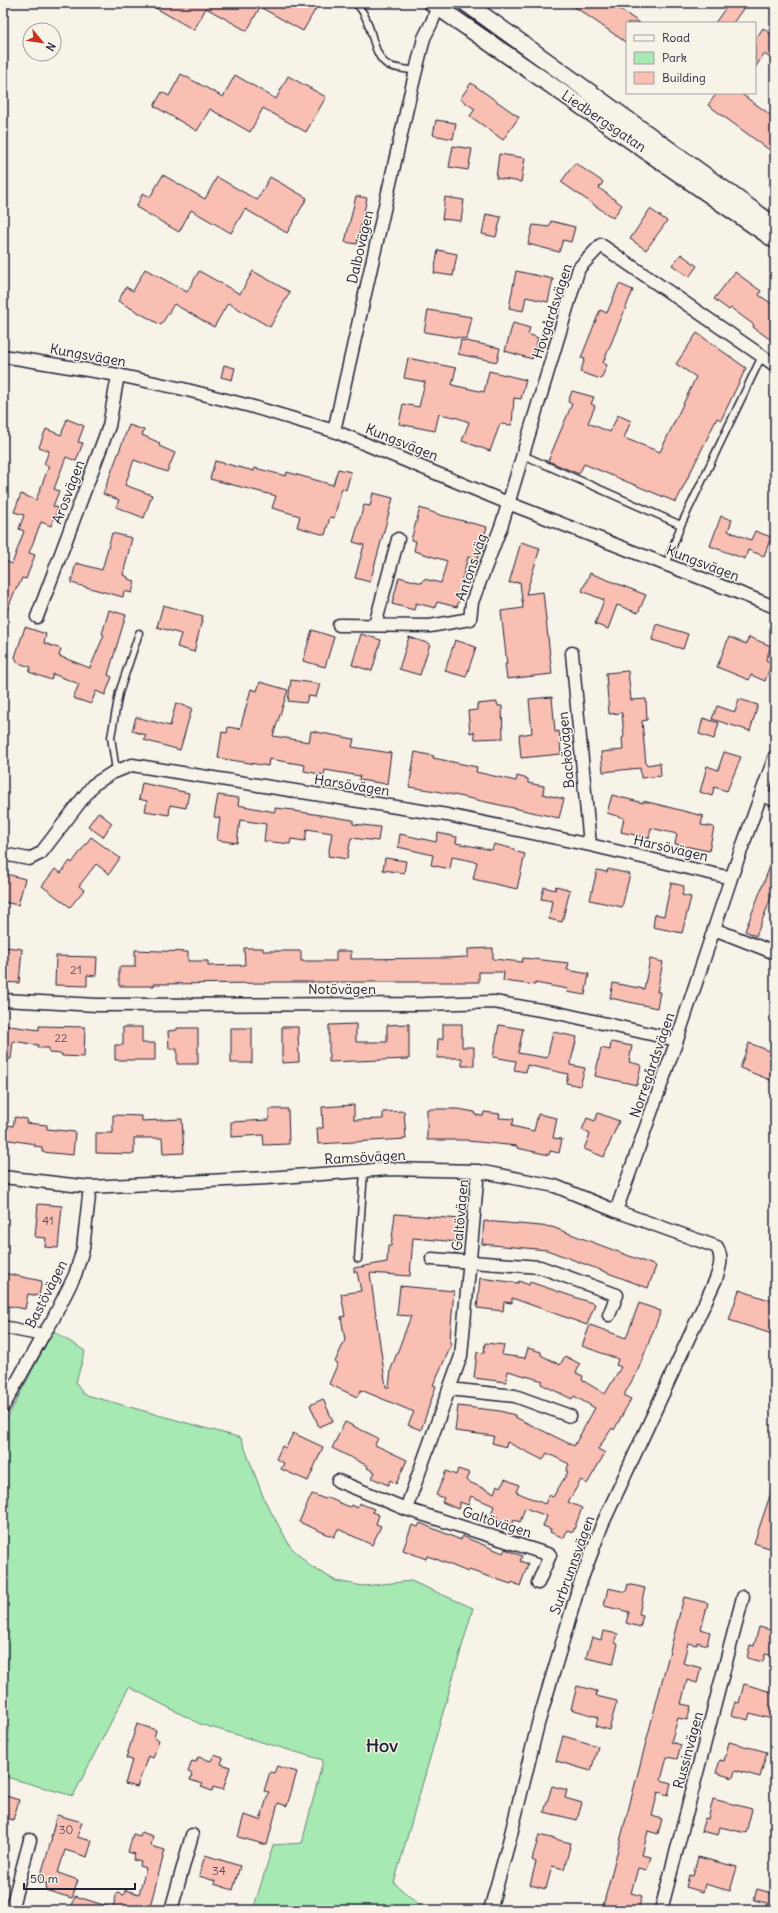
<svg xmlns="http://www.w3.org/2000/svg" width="778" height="1913" viewBox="0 0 778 1913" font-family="Delius,sans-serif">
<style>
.green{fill:#a7e9b3;stroke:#648677}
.building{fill:#f9bfb3;stroke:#22223b}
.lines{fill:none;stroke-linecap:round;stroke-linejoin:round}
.service-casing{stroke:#22223b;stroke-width:9}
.minor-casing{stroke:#22223b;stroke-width:15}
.tertiary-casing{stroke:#22223b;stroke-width:19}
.service{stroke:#f7f3e8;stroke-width:6}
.minor{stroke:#f7f3e8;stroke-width:12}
.tertiary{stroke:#f7f3e8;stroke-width:16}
.labels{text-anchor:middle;stroke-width:3;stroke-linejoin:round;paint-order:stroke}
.number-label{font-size:12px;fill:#584959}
.street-label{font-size:14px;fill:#22223b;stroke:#f7f3e8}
.district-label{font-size:18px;font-weight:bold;fill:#22223b;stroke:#f7f3e8}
</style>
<rect width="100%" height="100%" fill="#f7f3e8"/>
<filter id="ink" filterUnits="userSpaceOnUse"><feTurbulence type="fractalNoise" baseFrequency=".025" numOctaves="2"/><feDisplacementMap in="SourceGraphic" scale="8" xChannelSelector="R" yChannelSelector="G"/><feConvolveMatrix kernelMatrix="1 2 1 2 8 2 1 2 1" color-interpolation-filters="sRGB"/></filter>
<g filter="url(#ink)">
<path class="green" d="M53 1331 85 1351 76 1382 83 1394 241 1438 264 1499 290 1546 310 1566 336 1581 363 1586 411 1581 473 1608 394 1883 425 1910H253L273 1845 302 1843 323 1760 200 1724 129 1687 73 1796 3 1776V1426Z"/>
<path class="building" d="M147 3H319L303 31 260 7 247 31 206 8 194 30Z
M569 3H611L640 23H627V43Z
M729 3H747L733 23H715Z
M763 28 775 37V61L764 54 755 68V40Z
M181 74 223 97 235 75 276 99 288 76 326 97 306 132 263 108 250 132 210 109 197 131 154 106 162 92 169 96Z
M471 83 519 117 503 140 470 116 475 109 460 99Z
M717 93H740L775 118V154L708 105Z
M436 120 456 123 453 139 433 135Z
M453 146 472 149 468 170 449 167Z
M499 154 525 158 521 182 496 178Z
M575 163 603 182 599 188 622 205 613 218 561 182Z
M163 175 205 199 217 177 257 200 270 177 307 198 287 233 245 209 231 233 191 210 179 232 136 207 143 193 150 197Z
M356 196 367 198 357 244 345 242Z
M445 197 464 200 461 221 442 219Z
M650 209 667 221 646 250 630 239Z
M486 214 501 217 496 237 482 234Z
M551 221 575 227 571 242 563 240 559 252 528 244 533 225 549 227Z
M438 250 457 254 453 276 434 273Z
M681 254 697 266 689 277 672 265Z
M145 269 187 292 199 271 240 294 253 271 290 292 270 327 228 303 214 327 174 304 161 325 118 301 126 287 133 291Z
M516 271 553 279 548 302 526 297 523 311 509 308Z
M735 272 761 291 759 295 775 306V343L753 327 754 325 731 308 729 310 714 299Z
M619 284 633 290 603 363 607 365 601 379 580 372 585 359 581 358 600 310 607 313Z
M428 310 472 317 467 339 424 332Z
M513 323 530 328 528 334 538 338 532 359 505 351Z
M697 333 746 368 721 420 717 418 676 502 584 464 579 474 548 461 572 404 568 402 572 391 594 397 591 404 595 406 588 423 610 432 618 415 631 421 624 438 660 452 696 377 676 364Z
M461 340 500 348 497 362 458 354Z
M408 358 456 368 452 385 484 392 489 371 526 380 521 399 514 398 512 425 500 424 490 451 462 441 469 422 455 417 439 414 435 431 399 424 403 404 419 407 425 382 404 378Z
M224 365 235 368 232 380 221 377Z
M67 419 84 426 78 442 83 443 76 461 66 457 54 489 59 491 53 506 58 508 51 526 41 522 29 553 35 555 26 579 22 578 18 587 17 586 3 620V560L12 564 24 531 19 529 24 515 14 512 21 494 36 500 49 466 44 464 49 451 39 447 46 429 61 435Z
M129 425 144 430 142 435 160 443 159 446 175 453 167 472 134 460 125 485 152 495 144 518 116 507 119 500 103 494Z
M215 461 254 471 255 468 286 476 287 472 333 485 338 469 351 472 346 490 342 488 334 518 330 517 325 535 297 527 300 516 272 508 276 496 210 479Z
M373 493 393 498 370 582 355 578 364 545 353 542 364 505 370 506Z
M420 508 440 515 487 527 477 560 468 557 462 579 465 580 457 607 437 602 435 608 416 603 414 610 392 604 399 577 422 583 424 579 441 583 447 561 414 551 416 541 411 540Z
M721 516 732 520 728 531 751 540 755 531 771 537 764 556 748 550 745 559 710 546Z
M112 533 132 538 123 575 128 577V579L135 581 132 593 124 591 123 597 71 583 76 563 102 570Z
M521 542 540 548 526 594 543 592 552 674 507 679 505 664H507L501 611 523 608 520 582 509 583Z
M590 573 646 595 638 613 617 605 608 629 595 624 604 600 582 591Z
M163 605 203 616 194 652 177 647 181 634 157 627Z
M109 610 126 615 108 675 112 677 105 695 96 691 91 704 73 698 79 684 53 674 51 680 29 672 31 667 18 663 15 657 25 627 46 634 44 643 61 649 59 656 90 668 104 635 102 634Z
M656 624 688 634 683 649 652 640Z
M312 630 334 637 325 667 303 661Z
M361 634 381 640 372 671 352 665Z
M409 637 430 644 420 675 399 669Z
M729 637 746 644 749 637 771 646 766 660 772 663 765 681 751 675 749 680 717 667Z
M455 640 476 647 466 677 445 671Z
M628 671 631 700 646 699 647 720 642 721 646 765 660 763 661 776 641 778 640 768 603 772 601 752 623 750 622 738 624 737 622 713 609 714 606 673Z
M291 680 320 684 316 697 308 696 306 703 288 701Z
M260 682 288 690 273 736 309 742 311 731 354 739 352 747 391 753 387 784 359 780 360 776 325 770 324 775 304 771 305 765 269 759 268 766 218 758 222 732 227 733 228 727 240 729 251 689 257 691Z
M552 697 555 732 559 731 561 754 521 758 519 735 532 733 529 699Z
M739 699 758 705 750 731 712 719 717 706 735 712Z
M497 702 498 706H502L503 738 475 739 474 732 470 733 468 711 477 710V704Z
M176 703 192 708 180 750 144 740 146 735 132 731 136 717 170 726Z
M703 718 719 723 714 739 699 734Z
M415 752 434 756 433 758 477 767 476 772 516 781 517 776 528 779V783L544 786 543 794 564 799 559 818 436 791 409 787Z
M724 752 741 757 727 791 714 787 712 796 700 792 707 766 718 770Z
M142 783 189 793 186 808 170 805 169 815 145 811 147 801 139 799Z
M218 795 239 798 238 805 275 812V808L294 810V811L353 820V824L380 827 378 841 351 838 347 859 328 856 332 833 307 829 305 841 291 839 290 844 264 841 266 824 240 820 237 843 217 840 220 818 214 817Z
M612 795 643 803V801L656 804 703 816 701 825 714 827 709 851 675 844 677 834 651 828 649 838 621 832 624 818 607 813Z
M98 812 112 823 103 837 88 826Z
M438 833 457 837 456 843 492 850 494 844 514 849V851L525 854 517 889 473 879 477 862 452 857 450 869 431 865 433 855 398 847 400 834 436 842Z
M91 837 120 858 109 874 96 864 79 886 84 890 70 907 42 886 55 869 61 873 70 861 72 863Z
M774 856 775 888 756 936 745 931Z
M385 858 406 861 404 873 383 870Z
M608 869 630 874 622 907 590 900 597 870 607 872Z
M3 873 25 879 18 905 3 902Z
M671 883 684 886 682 895 691 897 682 933 653 927 655 914 664 916Z
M556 886 570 890 562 922 549 919 552 901 541 899 544 887 555 890Z
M6 947 22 949 19 983 3 982V958H5Z
M244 948H263V951H301V961H336V951H351V959L444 958 468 957V949L493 948V959L522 962 523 958 569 963 567 970 589 974 585 995 567 992 568 989 535 983V985L503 981 504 972H479V982H271V983L154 984V986H119V967H135V950L188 952V961H208V966L245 965Z
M56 956 97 957 96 976 87 975V986L55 985Z
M650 959 663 962 657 992H660L657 1008 610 998 613 983 644 989Z
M356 1024V1042H387V1025L409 1024V1059L329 1062V1025Z
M443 1024H462V1047H474V1066H462V1058H437L438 1039H443Z
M3 1025 39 1030V1026L85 1027 84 1057 62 1056V1054L49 1053V1048H38V1045L13 1041 11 1059H3Z
M499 1025 523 1029 518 1053 547 1058 553 1032 577 1037 570 1065 585 1068 580 1086 566 1083 568 1074 527 1065 526 1072 514 1070 516 1061 493 1057Z
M123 1027H142V1043H155V1060H115V1045H123Z
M282 1027H298L299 1062 282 1063Z
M177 1028H198V1064H177V1049H169L168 1031 177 1030Z
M231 1028H252V1063H231Z
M611 1042 632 1046 629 1062 641 1065 637 1085 595 1076 601 1048 610 1050Z
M749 1043 775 1053V1082L740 1068Z
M354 1105V1120L383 1119V1112L404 1111 406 1139 318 1144 317 1128H323L322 1107Z
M269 1109H288L289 1144 264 1145 263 1135 231 1137V1122L269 1120Z
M427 1109H458L475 1112V1115L483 1116 484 1112 500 1114 499 1118 514 1119 512 1126 534 1131 538 1114 557 1118 553 1138 562 1139 559 1153 550 1151 549 1155 517 1148V1146L468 1141V1140H427Z
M598 1113 619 1121 604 1157 584 1149 590 1134 582 1130 587 1118 595 1121Z
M113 1115 142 1116V1121L182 1119 184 1153 163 1154 162 1138H134V1154L96 1153V1133H113Z
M15 1117 27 1119 26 1123 47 1125V1129L75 1132 73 1155 42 1152V1147L34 1146 35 1144 3 1139V1124L13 1126Z
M38 1204 62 1206 58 1248 45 1247 46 1238 35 1237Z
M395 1214 461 1219 458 1242 413 1238 410 1276 370 1273 386 1387H389L391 1369 411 1316 397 1315 400 1286 454 1291 451 1325 450 1343 452 1344 433 1385 436 1386 421 1430 408 1425 414 1412 361 1390 357 1397 329 1384 338 1363 335 1362 345 1340 341 1317 345 1316 341 1294 361 1291 357 1272H354V1268L387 1262 388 1246H391Z
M484 1221 552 1227 656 1266 648 1288 547 1250 482 1244Z
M3 1273 42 1281 39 1296 28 1294 25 1309 3 1305Z
M480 1278 518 1283 519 1281 529 1285 530 1282 595 1304 587 1325 512 1298V1303L504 1302 503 1311 477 1308Z
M739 1290 775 1302V1335L729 1320Z
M639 1303 661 1311 638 1370 625 1393V1396L631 1399 614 1430 612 1428 598 1449 605 1453 587 1484 581 1480 568 1502 582 1508 573 1532 567 1530 564 1538 550 1532 551 1529 543 1526 547 1516 525 1508 520 1522 514 1520 512 1526 497 1520 498 1517 491 1514 494 1506 471 1496 468 1505 460 1502 458 1509 442 1502 444 1498 436 1495 446 1471 456 1475 458 1469 470 1473 467 1480 469 1482 494 1493 497 1485 501 1487 505 1479 519 1485 516 1492 545 1504 549 1495 553 1497 568 1472 566 1471 569 1464 547 1453 543 1460 507 1442 506 1447 492 1443 494 1436 455 1431 458 1406 500 1411 515 1415V1417L574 1446 595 1408 574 1396 572 1399 541 1384 543 1381 508 1371 506 1382 474 1378 477 1352 484 1353 485 1343 504 1345 502 1355 525 1358 528 1348 541 1352V1355L560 1365 565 1356 580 1364 576 1373 583 1376 582 1380 605 1394 621 1367 616 1365 618 1359 582 1346 590 1325 626 1338Z
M323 1399 333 1421 319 1427 310 1405Z
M345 1422 378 1438 375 1445 407 1460 396 1484 390 1480 388 1485 372 1478 375 1472 367 1468 368 1466 332 1448Z
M293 1433 323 1447 308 1481 281 1469 284 1463 276 1459 282 1446 286 1448Z
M773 1487 775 1488V1550L754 1543Z
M312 1494 325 1499 326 1497 350 1507 351 1505 357 1508 359 1503 374 1509 372 1512 379 1515 376 1524 381 1526 372 1545 338 1529 334 1537 299 1522Z
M420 1523 461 1540 462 1536 503 1553 505 1549 522 1556 520 1561 528 1564 520 1586 512 1582 511 1584 469 1570 468 1572 436 1559 427 1556 426 1559 403 1550 412 1525 418 1527Z
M628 1584 645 1588 639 1614 643 1615 640 1627 626 1623 629 1612 604 1606 608 1588 626 1592Z
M684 1597 708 1603 701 1629 710 1632 707 1645 697 1642V1645L688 1643 683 1663 701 1668 697 1683 687 1680 681 1704 691 1706 687 1720 678 1718 671 1742 681 1745 677 1759 667 1757 661 1780 671 1783 668 1795 658 1792 652 1816 662 1819 658 1834 648 1831 642 1855 651 1857 647 1870 638 1868 631 1893 642 1896 638 1910 628 1907 627 1910H602Z
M759 1627 775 1631V1656L765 1654 763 1662 747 1658 750 1645 754 1646Z
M603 1631 618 1634 615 1643 618 1644 613 1664 586 1658 592 1637 601 1640Z
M744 1684 775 1693V1720L750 1713 748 1720 731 1715 735 1702 739 1703Z
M577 1686 597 1691 596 1696 617 1701 609 1730 596 1726 598 1717 571 1709Z
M137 1724 156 1730 154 1738 159 1740 153 1758 148 1756 137 1787 125 1784 132 1760 126 1758Z
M563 1736 598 1746 591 1771 556 1761Z
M729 1742 767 1752 760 1777 735 1770 733 1778 716 1773 720 1760 724 1761Z
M214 1755 223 1758 221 1764 230 1767 223 1790 213 1787 212 1791 201 1787 203 1784 190 1780 192 1774 188 1772 192 1761 196 1762 198 1757 211 1761Z
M277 1766 297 1772 287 1806 278 1803 267 1845 238 1837 244 1815 260 1820 269 1792 264 1791 270 1772 274 1773Z
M552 1786 567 1790 565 1798 582 1803 577 1820 544 1812Z
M3 1795 19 1800 13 1820 3 1817Z
M713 1799 752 1809 746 1833 720 1827 718 1835 701 1831 705 1818 708 1819Z
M57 1815 82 1822 77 1837 92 1841 87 1857 65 1850 58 1873 78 1880 72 1898 45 1890 47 1884 39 1881 52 1838 51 1837Z
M141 1832 153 1836 151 1846 165 1850 149 1910H112L117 1893 124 1895 125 1890 139 1894 146 1868 140 1866 141 1862 133 1860 135 1854 128 1852 133 1834 140 1836Z
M539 1835 571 1843 564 1869 552 1866 546 1889 530 1885 536 1862 532 1860Z
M205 1855 240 1866 233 1890 214 1884 215 1881 199 1876Z
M698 1857 737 1867 730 1891 705 1884 703 1892 686 1887 689 1875 693 1876Z
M757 1889 775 1894V1905L754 1900Z
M75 1896 110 1907V1910H71Z"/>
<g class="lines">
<defs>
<path id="service" d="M355 3C374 18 370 55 388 65 395 69 408 69 416 71
M523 455 681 525
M666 565 681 525 762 356
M116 771 111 737 119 693 139 633
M358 1259 364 1171"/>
<path id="minor" d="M3 356 118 375 183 389 250 406 334 431 508 503 775 607
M334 431 410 95 424 38 432 22 439 3
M37 617 109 426 118 375
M339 625 430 626 470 619 472 602 502 524 579 268 601 245 775 365
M375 625 398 539
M572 653 590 845
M761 795 775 800
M3 854 29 859 41 853 93 785 112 773 132 765 447 815 590 845 731 878
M714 929 775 953
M3 1000 97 1005 425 1004 494 1002 558 1013 677 1040
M3 1177 90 1187 267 1178 389 1169 478 1171 555 1186 616 1211 717 1247C723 1258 720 1267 716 1279L602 1525 579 1586 538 1724 510 1838 490 1910
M616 1211 677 1040 731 878 775 756
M432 1259 540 1267 617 1295 609 1315
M3 1327 43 1335
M449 1389 515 1396 570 1416
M3 1407 43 1335 52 1321 75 1275 83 1249 90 1187
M338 1481 406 1509 550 1555 538 1583
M406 1509 461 1356 478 1171
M11 1910 30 1840
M171 1910 192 1835
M661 1910 743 1597"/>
<path id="tertiary" d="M432 3 775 240
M466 3 775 226"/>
</defs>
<use href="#service" class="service-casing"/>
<use href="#minor" class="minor-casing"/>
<use href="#tertiary" class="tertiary-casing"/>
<use href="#service" class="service"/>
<use href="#minor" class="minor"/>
<use href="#tertiary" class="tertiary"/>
</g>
</g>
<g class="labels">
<g class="number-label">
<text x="76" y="974">21</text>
<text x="61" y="1042">22</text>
<text x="48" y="1225">41</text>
<text x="66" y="1834">30</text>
<text x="219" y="1875">34</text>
</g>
<g class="street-label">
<text transform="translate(604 121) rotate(34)" y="5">Liedbergsgatan</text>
<text transform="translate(360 247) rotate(-77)" y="5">Dalbovägen</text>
<text transform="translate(552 311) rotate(-72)" y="5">Hovgårdsvägen</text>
<text transform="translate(88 355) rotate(10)" y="5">Kungsvägen</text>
<text transform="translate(402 442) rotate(22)" y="5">Kungsvägen</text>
<text transform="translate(68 492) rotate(-69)" y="5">Arosvägen</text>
<text transform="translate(703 563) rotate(21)" y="5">Kungsvägen</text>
<text transform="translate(471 567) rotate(-71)" y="5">Antons väg</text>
<text transform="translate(566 750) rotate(-95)" y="5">Backövägen</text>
<text transform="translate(352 785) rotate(9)" y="5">Harsövägen</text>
<text transform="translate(671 848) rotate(13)" y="5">Harsövägen</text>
<text x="342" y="994">Notövägen</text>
<text transform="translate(652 1065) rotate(-71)" y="5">Norregårdsvägen</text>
<text transform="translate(365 1157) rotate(-3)" y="5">Ramsövägen</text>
<text transform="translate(460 1215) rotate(-85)" y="5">Galtövägen</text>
<text transform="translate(46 1294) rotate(-63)" y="5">Bastövägen</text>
<text transform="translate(497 1522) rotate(18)" y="5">Galtövägen</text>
<text transform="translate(572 1565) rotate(-70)" y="5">Surbrunnsvägen</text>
<text transform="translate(688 1750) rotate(-75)" y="5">Russinvägen</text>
</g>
<g class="district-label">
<text x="382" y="1752">Hov</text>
</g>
</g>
<rect width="778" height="1913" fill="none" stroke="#f7f3e8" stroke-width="16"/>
<rect x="8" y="8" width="762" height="1897" fill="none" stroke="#22223b" stroke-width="1.5" filter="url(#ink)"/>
<rect x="626" y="22" width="130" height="72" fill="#f7f3e8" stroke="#a29fa3"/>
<rect x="634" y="35" width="20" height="6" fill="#f7f3e8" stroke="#a29fa3"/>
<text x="662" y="42" font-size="12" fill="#22223b">Road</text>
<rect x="634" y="52" width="20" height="12" fill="#a7e9b3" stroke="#a29fa3"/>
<text x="662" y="62" font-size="12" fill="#22223b">Park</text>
<rect x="634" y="72" width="20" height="12" fill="#f9bfb3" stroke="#a29fa3"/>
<text x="662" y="82" font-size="12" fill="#22223b">Building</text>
<g transform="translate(42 42) rotate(119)"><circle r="19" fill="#f7f3e8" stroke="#a29fa3"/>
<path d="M0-3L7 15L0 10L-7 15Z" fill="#c8321e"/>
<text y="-6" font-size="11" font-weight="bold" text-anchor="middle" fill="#22223b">N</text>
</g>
<path d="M24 1883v6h111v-6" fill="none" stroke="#22223b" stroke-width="2"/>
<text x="30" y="1883" font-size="12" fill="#22223b" stroke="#f7f3e8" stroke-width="3" paint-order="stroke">50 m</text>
</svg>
